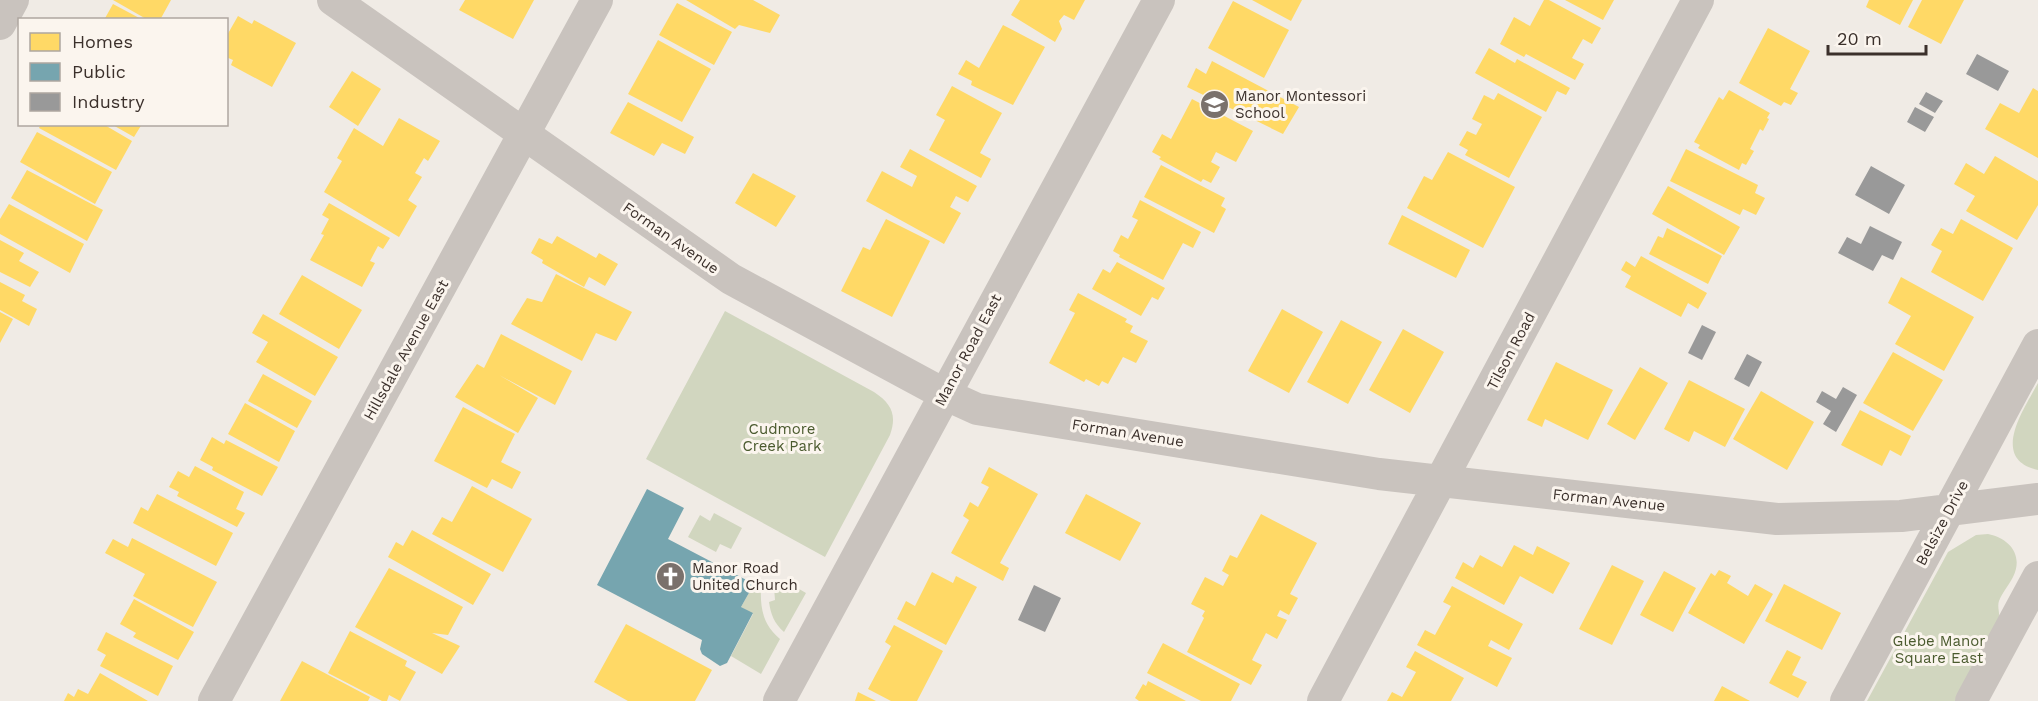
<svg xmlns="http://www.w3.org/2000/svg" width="2038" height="701" viewBox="0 0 2038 701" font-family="'Work Sans',sans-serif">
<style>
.green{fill:#d1d6bf}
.homes{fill:#ffd966}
.public{fill:#76a5af}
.industry{fill:#999}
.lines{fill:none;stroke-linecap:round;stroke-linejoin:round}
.street{stroke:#c9c3be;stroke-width:32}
.labels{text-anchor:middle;stroke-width:6;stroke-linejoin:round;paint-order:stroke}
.poi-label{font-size:15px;fill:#3b302b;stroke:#fbf5ee;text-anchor:start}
.street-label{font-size:15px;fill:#3b302b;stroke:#fbf5ee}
.park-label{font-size:15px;fill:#4a5a2e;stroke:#fbf5ee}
</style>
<rect width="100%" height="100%" fill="#f0ebe5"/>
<path class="green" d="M725 311 874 392C892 404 897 415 890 435L825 557 646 459Z
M2038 383V470C1989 459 2024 409 2038 383Z
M714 513 742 528 731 549 720 544 716 552 688 537 700 515 710 521Z
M1988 534C2009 538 2024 555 2013 577 2009 585 2002 593 1999 601 1997 607 2000 613 1999 619 1996 634 1964 684 1955 701H1867L1948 552 1976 535Z
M770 581 778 585 787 582 806 593 784 632C774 623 771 615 769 602L775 600 774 587H769Z
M754 584 761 587C760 608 763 625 780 639L761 674 731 656 753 614 741 607Z"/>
<path class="homes" d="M113 0H171L160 20H148Z
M465 0H534L513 39 459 10Z
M686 0H753L780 15 770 33 739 25 735 29Z
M1020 0H1085L1074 20 1064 15 1059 21 1062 29 1055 42 1011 15Z
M1252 0H1302L1291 21Z
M1544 0H1549L1601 28 1592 44 1583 39 1572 58 1584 64 1575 80 1526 54 1524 57 1500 44 1514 17 1530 26Z
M1565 0H1614L1603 20Z
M1869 0H1913L1900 25 1866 7Z
M1922 0H1964L1941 44 1908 27Z
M1233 1 1289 30 1264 78 1208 48Z
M677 3 732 32 714 65 659 35Z
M113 4 143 20H104Z
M238 16 252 24 254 20 296 43 272 87 231 65 233 60 226 57V37Z
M1003 25 1045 47 1013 105 971 85 972 81 958 74 966 60 979 68Z
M1768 28 1810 51 1790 89 1798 93 1791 105 1784 102 1781 106 1739 83Z
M658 40 711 69 682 122 628 94Z
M1489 48 1515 63 1517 59 1570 88 1566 95 1557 91 1546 112 1475 73Z
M1212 61 1299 107 1283 134 1187 87 1196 68 1206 74Z
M352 71 381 89 358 126 329 107Z
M952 86 1002 113 980 153 991 159 981 178 929 150 945 120 936 115Z
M2033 88 2038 91V158L1985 129 2000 103 2019 113Z
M1729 90 1770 113 1767 118 1769 119 1763 131 1760 129 1750 149 1754 151 1746 165 1742 163 1739 170 1698 148 1700 145 1694 142 1719 97 1723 100Z
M1498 93 1542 117 1509 178 1465 155 1468 150 1459 145 1467 131 1476 135 1482 124 1472 119 1484 95 1494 100Z
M1192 99 1253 131 1236 162 1216 152 1211 162 1220 167 1211 183 1203 179 1201 182 1159 159 1161 157 1152 152 1162 134 1171 139Z
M628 102 694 137 685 154 662 143 654 156 610 133Z
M399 118 440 141 428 161 424 158 415 173 422 177 408 200 417 206 399 237 324 192 342 161 337 158 354 128 383 146Z
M41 124H103L132 141 116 170 39 128Z
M111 124H142L134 137Z
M37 132 112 172 95 204 20 162Z
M910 149 977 186 968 202 956 196 950 207 961 213 944 244 866 201 882 171 912 187 917 176 900 167Z
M1686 149 1758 185 1755 193 1765 198 1756 215 1743 209 1740 215 1670 181Z
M1448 152 1515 187 1483 248 1407 208 1424 176 1432 180Z
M1995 156 2038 181V205L2017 240 1966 211 1975 196 1954 184 1966 163 1984 174Z
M1161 165 1225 198 1221 206 1226 209 1214 233 1144 197Z
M27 170 103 210 87 241 11 198Z
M753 173 796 196 776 227 735 203Z
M1668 186 1740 227 1724 255 1652 214Z
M1140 200 1201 232 1193 248 1183 243 1163 280 1119 257 1120 255 1113 251 1121 235 1128 239 1138 220 1132 217Z
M329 203 390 238 383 249 378 246 370 261 375 263 362 287 310 260 324 235 321 234 329 219 322 215Z
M9 204 84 244 70 273 0 234V219Z
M1402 215 1470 250 1456 278 1388 244Z
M886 219 930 241 892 317 841 291 863 247 870 250Z
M1961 219 2013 248 1983 301 1931 272 1942 251 1931 245 1941 228 1953 234Z
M1667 228 1722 256 1708 284 1649 254 1658 236 1663 238Z
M557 236 596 258 599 253 618 264 605 286 589 277 584 287 542 263 543 260 531 253 539 238 552 244Z
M0 240 24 253 19 261 39 272 30 287 0 272Z
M1641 256 1707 293 1698 309 1688 303 1681 317 1625 287 1631 276 1621 270 1626 261 1635 267Z
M1117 262 1165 288 1158 300 1152 297 1141 316 1092 289 1103 269 1110 273Z
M556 274 632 312 616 341 596 333 582 361 511 324 527 298 542 302Z
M302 275 362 310 339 349 279 314Z
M1901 277 1974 317 1944 371 1895 344 1911 316 1888 303Z
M0 282 25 295 22 301 37 309 29 326 0 310Z
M1078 293 1127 319 1125 322 1133 326 1130 332 1148 341 1136 363 1123 357 1108 384 1102 381 1099 386 1086 379 1084 382 1049 363 1075 313 1069 310Z
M1282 309 1323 332 1289 393 1248 371Z
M0 312 13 319 0 343Z
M263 314 338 357 315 396 256 362 268 342 252 333Z
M1341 320 1382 342 1348 404 1307 382Z
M1403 329 1444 352 1410 413 1369 390Z
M501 334 572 371 555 405 499 375 538 398 518 433 455 397 477 364 484 368Z
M1893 352 1943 380 1913 431 1863 403Z
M1556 362 1613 390 1588 440 1545 419 1542 427 1527 420Z
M1640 367 1668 383 1635 440 1607 424Z
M263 374 312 401 297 428 248 401Z
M1689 380 1745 409 1725 447 1694 431 1689 442 1664 429Z
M1761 391 1814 422 1787 470 1733 439Z
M245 403 295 431 279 462 228 434Z
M463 407 515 434 501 462 521 472 512 489 492 479 487 488 434 461Z
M1860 410 1911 436 1901 456 1890 450 1882 466 1841 445Z
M212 437 224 444 226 440 278 467 262 496 212 470 213 467 200 460Z
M195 466 244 492 236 509 245 513 237 527 177 496 179 492 169 487 178 471 189 477Z
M989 467 1038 494 1000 563 1009 568 1003 581 951 553 969 520 963 516 970 502 978 507 989 487 981 483Z
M472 486 532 519 503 572 432 534 442 517 452 522Z
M157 494 233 533 216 566 133 523 141 507 148 511Z
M1086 494 1141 523 1120 561 1065 533Z
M1261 514 1317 543 1290 594 1298 598 1289 615 1280 610 1277 616 1287 620 1277 639 1266 633 1252 660 1262 665 1251 685 1187 652 1204 618 1202 616 1205 611 1191 604 1205 577 1223 586 1229 575 1222 571 1230 555 1237 558Z
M412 530 491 574 473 605 388 557 396 542 403 546Z
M132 538 217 582 193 627 133 596 145 574 105 553 113 539 128 547Z
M1514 545 1533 555 1537 546 1570 563 1553 594 1520 576 1504 605 1455 578 1463 562 1473 568 1480 555 1502 567Z
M1612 565 1644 581 1612 645 1579 629Z
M389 568 463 607 448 635 432 633 460 646 442 674 355 627Z
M1719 570 1731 576 1727 583 1748 596 1755 584 1773 594 1744 644 1688 613 1711 573 1715 576Z
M1664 571 1696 588 1673 632 1640 615Z
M932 572 953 583 956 576 977 587 946 645 897 619 906 601 915 606Z
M1784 584 1841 613 1822 650 1765 621Z
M1452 586 1523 624 1509 650 1491 640 1488 646 1512 658 1497 687 1417 645 1425 630 1435 635 1451 606 1443 602Z
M134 599 194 632 178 660 133 637 136 633 120 624Z
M626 624 712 670 695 701H628L594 682Z
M894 625 943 651 917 701H891L868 689 891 646 885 642Z
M350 631 407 661 405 666 416 672 400 701 389 695 387 701H382L328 673Z
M106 632 173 666 158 696 100 666 106 655 97 650Z
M1163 643 1240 684 1231 701H1201L1147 673Z
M1787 650 1801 657 1792 675 1807 682 1798 698 1769 683Z
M1415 651 1464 678 1451 701H1387L1392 692 1402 697 1416 672 1406 667Z
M302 661 370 697 368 701H280Z
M100 673 148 701H64L68 693 74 697 78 689 88 694Z
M1148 681 1186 701H1139L1135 698 1143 684 1146 686Z
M1722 686 1750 701H1714Z
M858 692 876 701H855Z"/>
<path class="public" d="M647 489 684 508 668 539 754 584 741 607 753 613 727 663 720 666 702 654 700 649 702 640 597 585Z"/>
<path class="industry" d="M1977 54 2009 71 1998 91 1966 74Z
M1926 92 1943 101 1935 113 1919 104Z
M1915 107 1934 117 1925 132 1907 122Z
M1871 166 1905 185 1889 214 1855 195Z
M1870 226 1902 242 1893 260 1882 255 1873 271 1838 253 1847 237 1861 244Z
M1702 325 1716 332 1702 360 1688 353Z
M1747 354 1762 362 1749 387 1734 379Z
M1843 387 1857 395 1836 432 1823 424 1831 411 1816 402 1822 391 1836 399Z
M1034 585 1061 598 1045 632 1018 620Z"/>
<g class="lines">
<path class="street" d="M333 0 731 279 944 394 977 409 1379 474 1777 519 1901 516 2038 499
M0 24 13 0
M214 701 597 0
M779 701 1159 0
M1323 701 1698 0
M1846 701 2038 345
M1971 701 2038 577"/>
</g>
<defs>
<symbol id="school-disc" viewBox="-11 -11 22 22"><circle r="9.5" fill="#7a716c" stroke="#fbf5ee"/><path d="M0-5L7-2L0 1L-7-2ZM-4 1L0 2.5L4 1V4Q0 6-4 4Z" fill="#fff"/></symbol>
<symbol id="church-disc" viewBox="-11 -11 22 22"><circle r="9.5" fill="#7a716c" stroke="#fbf5ee"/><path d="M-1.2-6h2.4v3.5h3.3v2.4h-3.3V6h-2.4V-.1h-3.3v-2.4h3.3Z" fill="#fff"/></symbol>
</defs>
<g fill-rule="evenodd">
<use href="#school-disc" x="1198" y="88" width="33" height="33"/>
<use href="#church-disc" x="654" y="560" width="33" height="33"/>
</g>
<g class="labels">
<g class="poi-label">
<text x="1235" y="101">Manor Montessori<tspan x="1235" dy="17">School</tspan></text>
<text x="692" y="573">Manor Road<tspan x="692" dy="17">United Church</tspan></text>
</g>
<g class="street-label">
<text transform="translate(671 238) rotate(35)" y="5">Forman Avenue</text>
<text transform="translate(406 350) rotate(-61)" y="5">Hillsdale Avenue East</text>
<text transform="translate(968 350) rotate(-62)" y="5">Manor Road East</text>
<text transform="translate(1511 351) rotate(-62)" y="5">Tilson Road</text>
<text transform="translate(1128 433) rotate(9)" y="5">Forman Avenue</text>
<text transform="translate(1609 500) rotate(6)" y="5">Forman Avenue</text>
<text transform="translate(1942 523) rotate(-62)" y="5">Belsize Drive</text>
</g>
<g class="park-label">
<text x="782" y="434">Cudmore<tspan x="782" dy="17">Creek Park</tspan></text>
<text x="1939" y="646">Glebe Manor<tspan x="1939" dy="17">Square East</tspan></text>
</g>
</g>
<rect x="18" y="18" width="210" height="108" fill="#fbf5ee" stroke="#aea6a0" stroke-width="1.5"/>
<rect x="30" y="33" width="30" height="18" fill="#ffd966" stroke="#aea6a0" stroke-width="1.5"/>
<text x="72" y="48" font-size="18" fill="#3b302b">Homes</text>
<rect x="30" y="63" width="30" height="18" fill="#76a5af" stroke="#aea6a0" stroke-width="1.5"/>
<text x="72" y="78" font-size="18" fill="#3b302b">Public</text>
<rect x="30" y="93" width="30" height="18" fill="#999999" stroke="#aea6a0" stroke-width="1.5"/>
<text x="72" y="108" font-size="18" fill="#3b302b">Industry</text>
<path d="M1828 45v9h98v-9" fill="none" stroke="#3b302b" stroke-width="3"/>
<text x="1837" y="45" font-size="18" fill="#3b302b" stroke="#fbf5ee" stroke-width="4.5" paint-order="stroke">20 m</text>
</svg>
